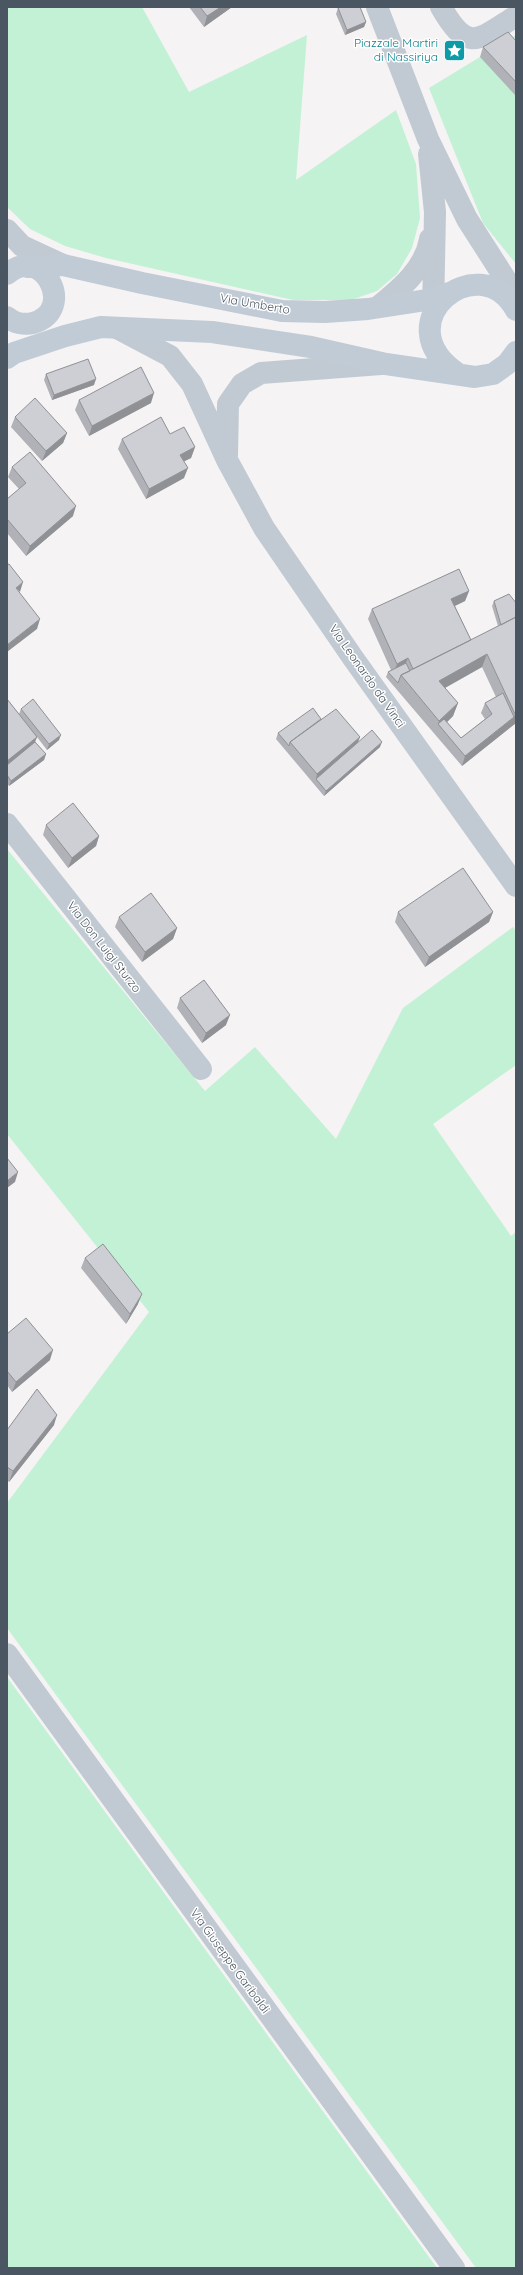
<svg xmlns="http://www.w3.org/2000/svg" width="523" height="2275" viewBox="0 0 523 2275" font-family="Quicksand,sans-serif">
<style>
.green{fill:#c3f1d5}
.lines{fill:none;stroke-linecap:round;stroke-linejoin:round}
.minor{stroke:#c1cad2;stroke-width:22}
.tertiary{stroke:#c1cad2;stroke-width:22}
.secondary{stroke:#c1cbd6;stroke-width:22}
.wall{fill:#b0b2b7;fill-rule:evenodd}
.shaded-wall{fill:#909195}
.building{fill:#cdcfd5;stroke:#909195}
.labels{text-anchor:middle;stroke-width:3;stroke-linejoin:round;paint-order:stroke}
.culture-label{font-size:12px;fill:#0d838f;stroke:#fff;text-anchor:end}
.street-label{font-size:12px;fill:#4a5661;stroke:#fff}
</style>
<rect width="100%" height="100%" fill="#f5f3f3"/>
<path class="green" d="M7 7H142L189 92 307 35 296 180 396 110 416 164 420 218 412 248 397 274 377 291 351 300H293L106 258 65 246 30 229 7 207Z
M516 35V264L483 223 429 88Z
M7 849 205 1091 255 1047 336 1139 403 1008 513 927 516 931V1065L433 1124 511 1236 516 1232V2268H476L7 1628V1503L149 1312 7 1134Z
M7 1677 437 2268H7Z"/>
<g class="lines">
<path class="minor" d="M441 7C468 54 478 40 516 16
M117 328 170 356 192 384 227 460 264 528 353 658 516 886
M227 455 228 404 242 384 261 373 381 364
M7 824 201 1069
M7 1654 454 2268"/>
<path class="tertiary" d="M377 7 428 139 467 219 513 291 516 303
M429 154 435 212 433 313
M7 230 22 246 63 265
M378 307C400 289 425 269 430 239"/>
<path class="secondary" d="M27 267 63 265 142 283 282 311 325 312 368 309 433 299 449 293
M7 274C42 243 78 310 33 323 24 325 14 323 7 317
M7 358 14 353 65 336 101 327 212 332 311 347 386 364 475 377 493 374 507 364 516 352
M457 373C383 322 479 244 516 310"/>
</g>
<path class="wall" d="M189 7H232L204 27Z
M338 8 366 22 364 27 345 35 336 14Z
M516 41V94L515 95 480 57 483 47Z
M46 374 94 385 52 400 44 380Z
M79 400 151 403 89 436 75 410Z
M15 417 67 433 63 443 42 461 11 427Z
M170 434 195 447 191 458 184 461V478L146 499 118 449 122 439Z
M12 467 73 516 26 556 7 533V499L19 489 8 477Z
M469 591 465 601 455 606 471 640 498 626 492 606 494 601 509 594 516 723 462 766 386 677 388 672 391 670 368 619 372 609ZM482 667 496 697 485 703 481 713 485 719 461 738 447 722 453 716 458 703 445 688Z
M7 699 19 714 21 709 59 740 47 750 37 737 35 742 46 754 44 760 9 786 7 783Z
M321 719 360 737 358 742 380 747 324 796 276 739 278 733Z
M46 825 99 836 96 846 68 868 43 835Z
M398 912H493L489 922 425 967 395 922Z
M119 917 177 928 173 939 142 962 115 927Z
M180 998 226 1025 202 1043 177 1008Z
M85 1258 138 1304 126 1324 81 1268Z
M7 1334 50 1360 12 1392 7 1385Z
M54 1425 9 1482 7 1480V1430Z"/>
<path class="shaded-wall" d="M221 7H232L204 27 207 16Z
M366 22 364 27 345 35 347 30Z
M96 379 94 385 52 400 54 395Z
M154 393 151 403 89 436 92 426Z
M67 433 63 443 42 461 46 451Z
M195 447 191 458 177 465 180 455Z
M188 468 184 478 146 499 149 489Z
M76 506 73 516 26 556 30 546Z
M23 582 20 592 16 588Z
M469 591 465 601 448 609 451 599Z
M40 619 37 629 7 652V645Z
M487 654 482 667 434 694 439 681Z
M408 658 404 668 393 674 397 664Z
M458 703 453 716 441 728 438 724 439 721Z
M516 713V723L462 766 465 756 514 717 515 714Z
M61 735 59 740 47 750 49 744Z
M37 737 33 747 7 768V761Z
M360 737 356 747 316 779 317 774Z
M382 742 380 747 324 796 326 791Z
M46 754 44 760 9 786 11 781Z
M99 836 96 846 68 868 72 858Z
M493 912 489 922 425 967 429 957Z
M177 928 173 939 142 962 145 952Z
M230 1015 226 1025 202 1043 206 1033Z
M18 1172 15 1182 7 1188V1181Z
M142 1294 138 1304 126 1324 130 1314Z
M53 1350 50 1360 12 1392 16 1382Z
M57 1415 54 1425 9 1482 13 1471Z"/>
<path class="building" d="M200 7H221L207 16Z
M341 7H360L366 22 347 30 338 8Z
M508 32 516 41V82L483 47Z
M88 359 96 379 54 395 46 374Z
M141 367 154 393 92 426 79 400Z
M35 398 67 433 46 451 15 417Z
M161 417 170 434 184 427 195 447 180 455 188 468 149 489 122 439Z
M30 452 76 506 30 546 7 519V499L26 483 12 467Z
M9 564 23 582 16 588 40 619 7 645V565Z
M459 569 469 591 451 599 471 640 413 669 408 658 397 664 372 609Z
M509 594 516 603V617L501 625 494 601Z
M516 617V713L515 714 487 654 439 681 458 703 439 721 401 675Z
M406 663 410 671 401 675 398 683 388 672Z
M503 693 514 717 465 756 438 724 444 719 461 738 492 714 485 703Z
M7 699 37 737 7 761Z
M33 699 61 735 49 744 21 709Z
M313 708 321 719 290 742 289 746 278 733Z
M336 709 360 737 317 774 290 742Z
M372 730 382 742 326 791 316 779Z
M35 742 46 754 11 781 7 775V765Z
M73 803 99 836 72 858 46 825Z
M463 868 493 912 429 957 398 912Z
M151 893 177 928 145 952 119 917Z
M204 980 230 1015 206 1033 180 998Z
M7 1158 18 1172 7 1181Z
M103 1244 142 1294 130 1314 85 1258Z
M26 1318 53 1350 16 1382 7 1371V1334Z
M37 1389 57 1415 13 1471 7 1467V1430Z"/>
<defs>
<symbol id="sight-square" viewBox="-11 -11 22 22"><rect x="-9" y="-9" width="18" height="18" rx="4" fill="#0f9aa8" stroke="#fff"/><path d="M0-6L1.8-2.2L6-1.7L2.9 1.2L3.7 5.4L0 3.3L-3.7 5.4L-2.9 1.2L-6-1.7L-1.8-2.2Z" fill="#fff"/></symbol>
</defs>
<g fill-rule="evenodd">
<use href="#sight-square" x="442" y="38" width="25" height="25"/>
</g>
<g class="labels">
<g class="culture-label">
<text x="438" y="47">Piazzale Martiri<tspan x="438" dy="14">di Nassiriya</tspan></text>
</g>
<g class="street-label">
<text transform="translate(255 304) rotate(10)" y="4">Via Umberto</text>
<text transform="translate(367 676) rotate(55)" y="4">Via Leonardo da Vinci</text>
<text transform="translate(104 947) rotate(52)" y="4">Via Don Luigi Sturzo</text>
<text transform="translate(230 1961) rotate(54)" y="4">Via Giuseppe Garibaldi</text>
</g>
</g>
<rect width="523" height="2275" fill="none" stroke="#4a5661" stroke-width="16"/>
</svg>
